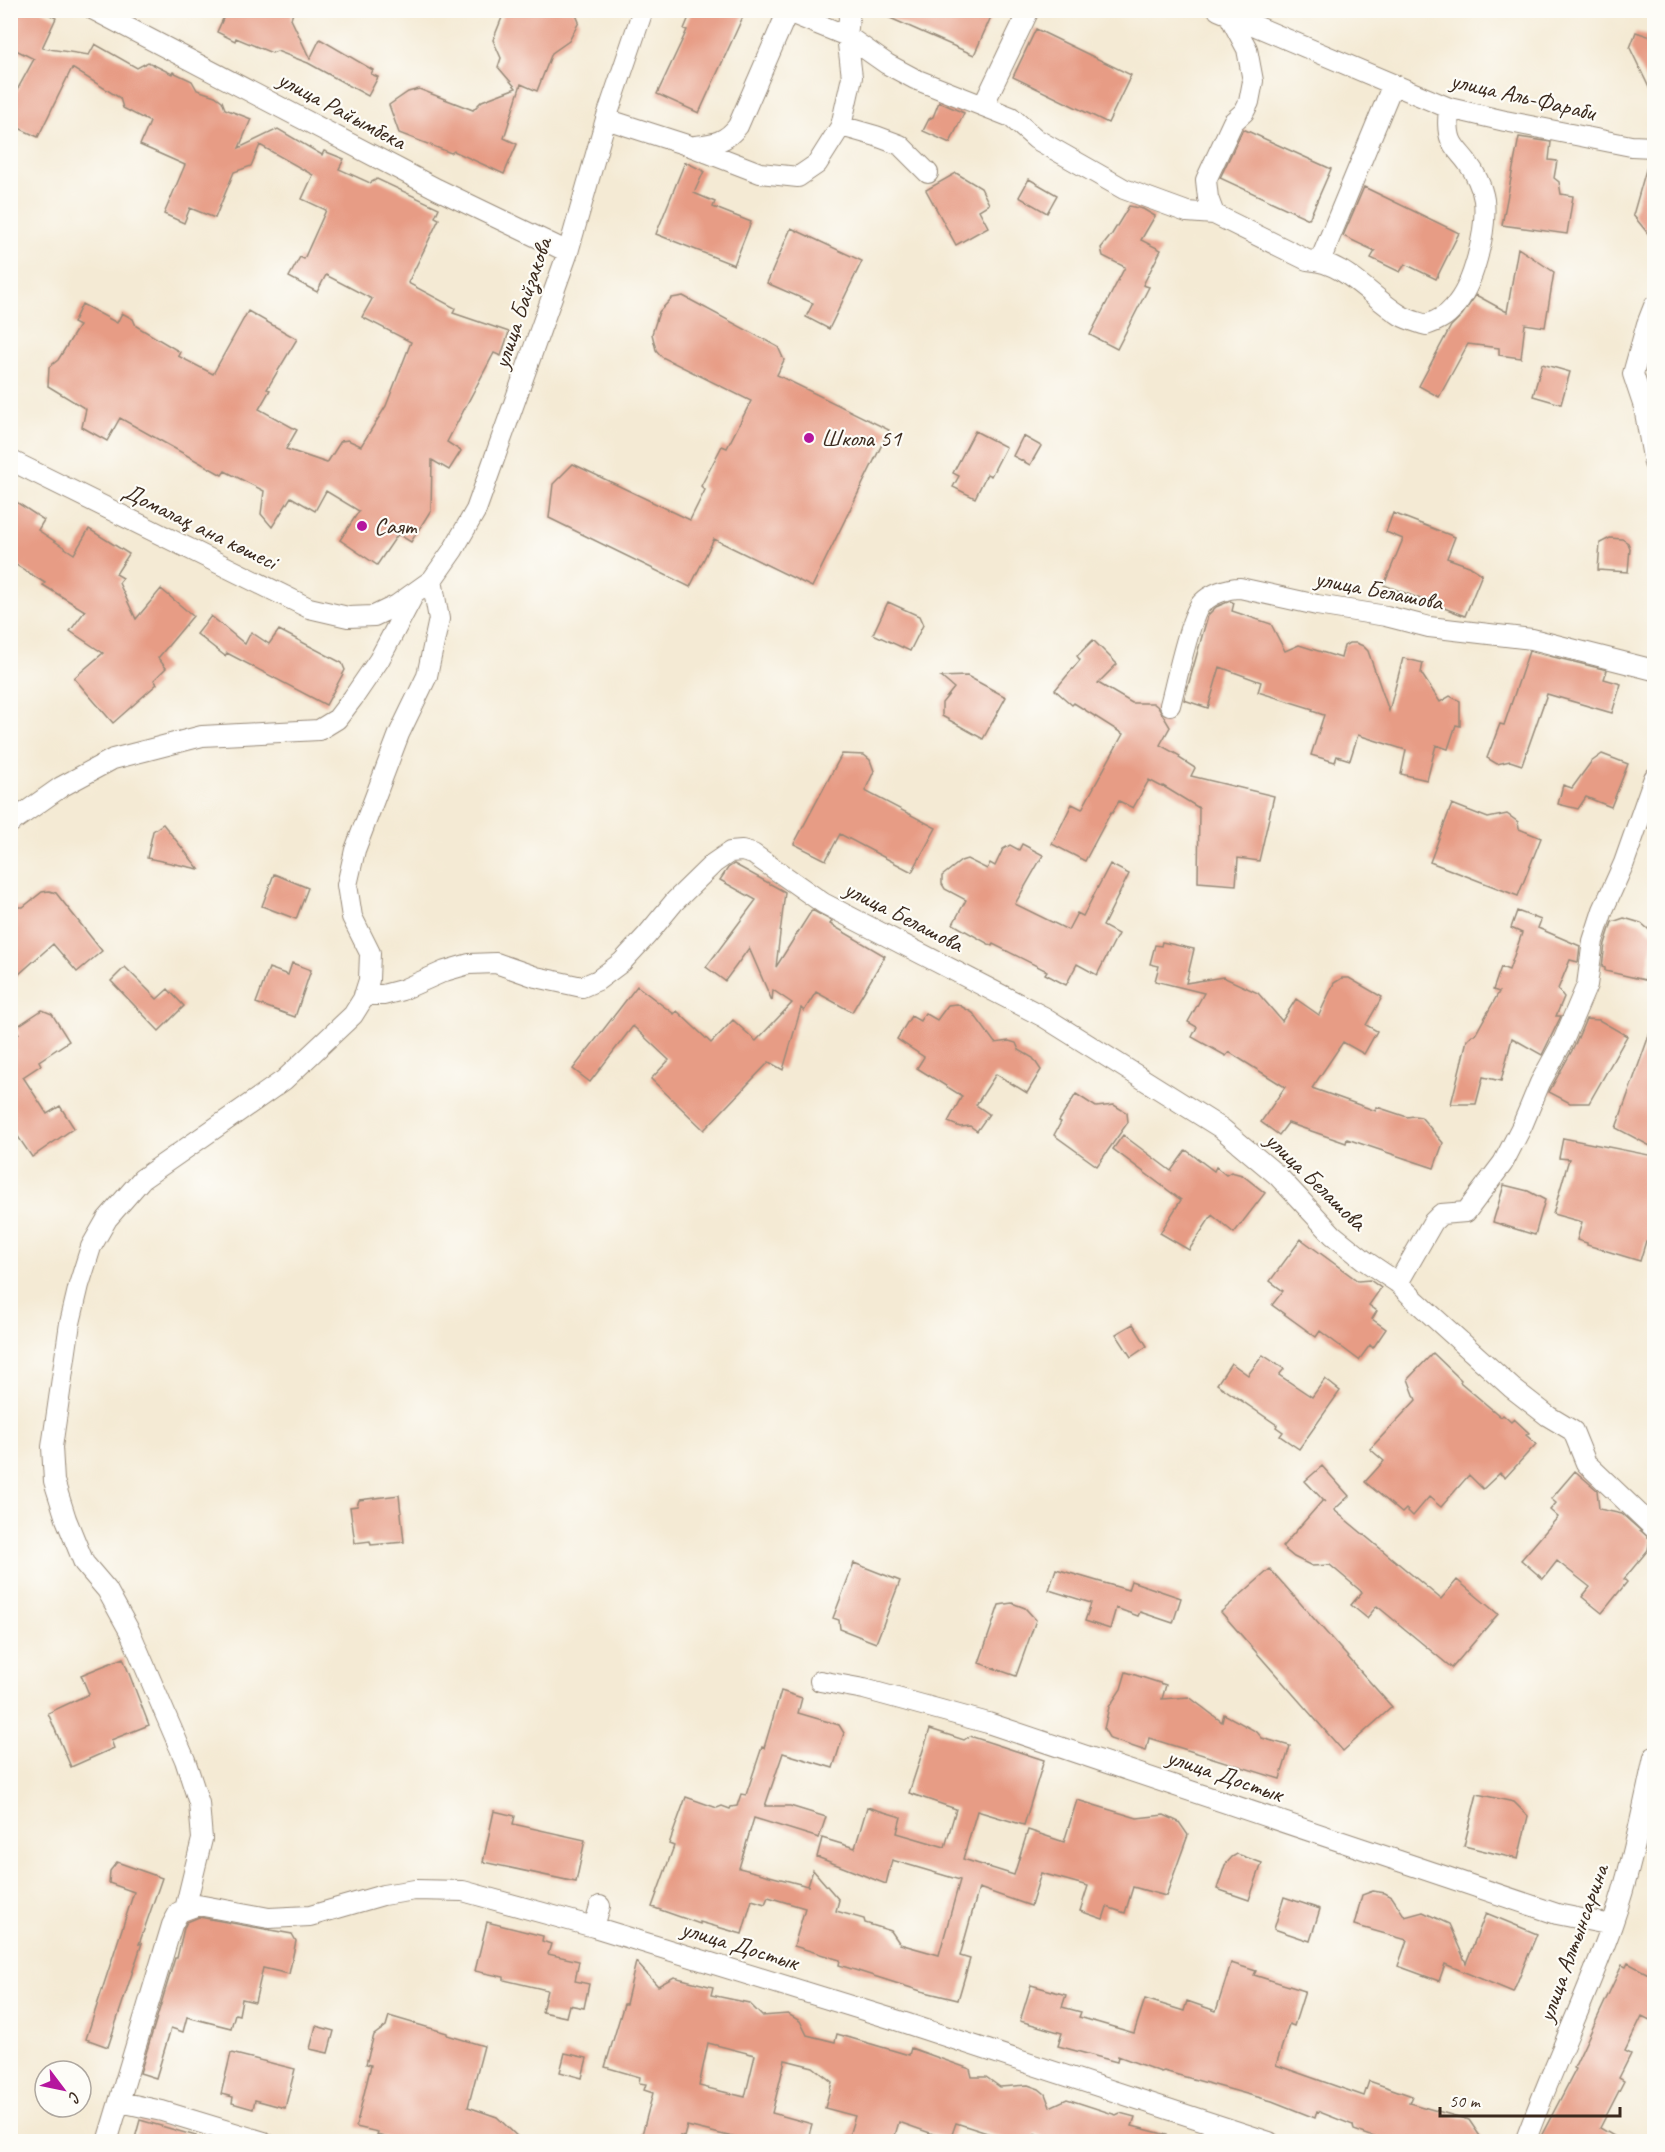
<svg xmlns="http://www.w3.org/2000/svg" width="1665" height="2152" viewBox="0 0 1665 2152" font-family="Caveat,sans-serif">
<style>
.building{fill:#e79c85;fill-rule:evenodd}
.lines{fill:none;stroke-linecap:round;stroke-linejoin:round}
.street-casing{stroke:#988a79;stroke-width:22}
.street{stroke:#fff;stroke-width:20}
.poi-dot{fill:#b5179e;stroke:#fdfcf7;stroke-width:2}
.labels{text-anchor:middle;stroke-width:4.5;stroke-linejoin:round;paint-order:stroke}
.street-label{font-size:24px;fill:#3b2a1e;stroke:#fdfcf7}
.poi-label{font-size:24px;fill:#3b2a1e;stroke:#fdfcf7;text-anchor:start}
</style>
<rect width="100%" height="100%" fill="#fdfcf7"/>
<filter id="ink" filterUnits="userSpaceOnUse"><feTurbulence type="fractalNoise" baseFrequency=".0167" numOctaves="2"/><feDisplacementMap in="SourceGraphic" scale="12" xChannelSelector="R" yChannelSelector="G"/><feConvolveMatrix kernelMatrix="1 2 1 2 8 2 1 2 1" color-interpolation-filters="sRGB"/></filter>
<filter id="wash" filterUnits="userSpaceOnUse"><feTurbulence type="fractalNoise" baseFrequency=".008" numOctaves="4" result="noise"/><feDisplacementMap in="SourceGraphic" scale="24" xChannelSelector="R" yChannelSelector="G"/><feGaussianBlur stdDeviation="1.35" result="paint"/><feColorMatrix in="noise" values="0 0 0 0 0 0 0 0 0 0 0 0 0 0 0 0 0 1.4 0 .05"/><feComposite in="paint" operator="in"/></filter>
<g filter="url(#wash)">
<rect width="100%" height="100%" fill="#f4ead4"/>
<g id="blocks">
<path class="building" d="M10 10H41L56 18 42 48 89 55 95 44 137 68 148 62 172 74 173 72 192 81 197 90 215 96 222 101 225 109 251 119 239 148 278 129 322 155 324 151 344 159 339 169 370 183 377 179 439 208 435 217 439 219 408 283 455 308 453 313 509 332 501 356 494 353 447 442 461 451 449 470 432 460 431 510 411 542 398 534 377 565 340 540 359 511 326 491 315 511 291 497 272 527 261 514 264 491 225 471 222 475 120 418 107 441 82 427 86 409 48 386 49 367 58 360 79 326 73 323 82 304 117 323 122 313 133 319 136 326 180 352 178 356 213 374 248 311 297 339 267 389 270 390 259 409 297 430 286 449 327 463 341 441 348 440 361 446 386 406 411 342 362 317 372 299 326 275 317 292 289 277 300 257 304 259 326 210 302 199 313 175 260 145 251 166 234 172 215 218 190 208 184 223 164 214 185 165 140 145 150 122 123 108 120 98 72 68 38 137 10 124V103L34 59 10 47Z
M227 10H294L291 19 310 59 320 39 373 70 371 74 378 77 368 96 308 63 277 51 272 53 236 38 235 41 217 32Z
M505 10H574L579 22 569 41 552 53 537 91 521 84 504 138 517 144 504 174 454 151 451 153 399 133 389 105 408 92 419 89 473 110 482 101 516 88 498 67 501 58 493 40Z
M692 10H746L699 113 657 94 687 30 684 29Z
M872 10H994L974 55Z
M1036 29 1131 75 1108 123 1013 77Z
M1636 32 1654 38V98L1630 48Z
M939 102 964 113 950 143 923 131 929 119 933 117Z
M1243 129 1331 169 1309 219 1220 178Z
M1519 137 1551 142 1549 160 1557 161 1554 178 1559 182 1561 194 1573 196 1567 234 1502 225Z
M1649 159 1654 160V216L1650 236 1633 215Z
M685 162 704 171 694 193 715 202 713 207 751 222 734 265 656 234Z
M956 173 981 188 989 204 979 210 988 227 956 245 926 190Z
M1029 179 1057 195 1047 213 1019 197Z
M1364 187 1459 233 1436 279 1405 264 1400 272 1371 258 1375 251 1343 236Z
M1129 206 1143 209 1155 216 1141 240 1161 250 1143 285 1149 287 1117 349 1090 335 1125 267 1103 256 1101 248 1112 234Z
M791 228 862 261 829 329 806 317 813 303 767 283Z
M1518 248 1554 272 1545 327 1525 324 1521 358 1499 355V348L1468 344 1439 397 1419 386 1451 326 1462 315 1476 295 1507 312Z
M683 296 778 347 784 360 777 375 889 430 812 587 714 539 690 587 549 518 553 484 573 464 690 520 705 490 701 486 722 446 727 448 751 401 662 357 656 350 652 334 659 312 672 298Z
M1542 364 1570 372 1561 404 1533 396Z
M975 431 1006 447 991 476 987 474 975 498 953 487 959 476 953 473Z
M1023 436 1041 446 1030 465 1013 456Z
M10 498 44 520 38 530 74 554 89 529 129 554 116 574 123 578 119 583 136 619 161 589 193 616 158 658 166 668 154 680 157 684 113 723 74 678 103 653 70 631 85 611 43 585 45 583 10 561Z
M1393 513 1455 537 1447 558 1469 566 1482 574 1465 616 1384 585 1403 539 1386 532Z
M1610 538 1622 539 1628 543 1630 548 1628 572 1598 570 1600 543Z
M1230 601 1234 603 1232 611 1271 624 1285 651 1299 645 1341 658 1344 646 1349 643H1356L1363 646 1368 651 1389 711 1403 658 1423 663 1421 673 1440 702 1450 696 1460 701V726L1456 725 1448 749 1436 745 1427 780 1401 774 1406 750 1358 735 1350 760 1337 756 1335 762 1311 755 1324 715 1312 711 1313 709 1258 692 1261 682 1220 667 1208 708 1184 700 1208 615 1216 607Z
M888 602 919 616 923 625 910 651 873 634Z
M211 616 245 644 251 632 269 644 279 630 342 663 345 670 326 705 227 653 225 656 197 634Z
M1093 640 1117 664 1098 683 1132 703H1153L1158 707 1170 727 1160 745 1180 756 1179 758 1195 768 1191 776 1274 796 1259 861 1238 858 1236 885 1198 882 1199 808 1163 786 1162 787 1149 780 1133 808 1119 801 1112 813 1111 812 1085 861 1052 844 1072 804 1082 809 1123 734 1074 703 1072 705 1055 690 1080 660 1077 656Z
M1529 651 1607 670 1604 679 1621 684 1612 713 1547 694 1522 765 1510 761 1497 764 1487 758 1500 724 1504 725Z
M967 676 1006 697 983 739 942 716V703L954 688 941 677Z
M842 754 864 755 870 760 874 771 865 791 936 828 912 872 840 834 826 860 794 844Z
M1602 754 1628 764 1611 807 1586 797 1578 809 1558 804 1563 785 1572 788 1591 762Z
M1452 804 1488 818 1507 814 1518 822 1519 829 1541 838 1518 896 1430 862Z
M163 824 199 869 147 858 153 831Z
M1022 844 1043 855 1015 904 1068 930 1077 913 1083 916 1110 864 1129 874 1103 926 1118 934 1097 975 1077 964 1066 985 1045 974 1047 971 993 944 992 946 953 924 966 900 945 889 942 884V876L961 861 967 859 987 869 990 863 995 866 1003 849 1010 845 1019 850Z
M734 864 785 892 776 967 812 910 832 921 830 924 885 956 852 1012 816 992 804 1011 801 1008 783 1070 769 1062 704 1130 651 1079 669 1060 633 1026 590 1082 573 1069 637 986 674 1014 677 1011 711 1043 733 1020 756 1041 792 1003 773 990 772 1001 749 948 725 981 706 967 756 900 720 880 728 868Z
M274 874 308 888 296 919 262 906Z
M49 891 56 893 102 951 77 972 53 944 10 982V907H23L42 892Z
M1517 911 1541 920 1538 928 1580 946 1578 962 1570 960 1558 989 1564 997 1556 1016H1561L1542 1055 1512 1038 1501 1081 1483 1077 1476 1104H1451L1467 1040 1472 1035H1475L1499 992 1493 990 1501 967 1509 970 1522 933 1511 928Z
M1624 918 1641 923 1654 934 1645 980 1605 971V968L1602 967 1605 944 1612 922Z
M1162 942 1194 949 1186 983 1223 977 1258 993 1282 1021 1296 999 1319 1015 1334 983 1342 978H1349L1382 997 1366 1025 1377 1031 1364 1054 1343 1042 1312 1088 1376 1111 1377 1107 1407 1117 1414 1116 1421 1117 1443 1143 1434 1168 1347 1139 1346 1143 1288 1123 1279 1135 1261 1122 1285 1087 1229 1052 1226 1056 1192 1037 1197 1027 1188 1022 1204 993 1155 981 1159 966 1150 964 1155 945 1161 946Z
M292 963 311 970 295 1017 256 1003 269 968 288 975Z
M125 967 157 999 168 989 184 1006 159 1031 111 981Z
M957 1004 973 1013 995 1043 1009 1041 1016 1043 1019 1050 1033 1058 1041 1070 1027 1093 996 1074 976 1105 989 1114 977 1131 970 1126 960 1127 948 1122 962 1096 917 1068 924 1057 897 1039 911 1016 920 1021 925 1013 937 1020 948 1005Z
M42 1010 52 1014 69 1041 39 1061 41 1065 23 1077 47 1114 60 1106 74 1128 32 1157 10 1125V1039L19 1034 15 1028Z
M1586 1019 1599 1020 1627 1036 1589 1103H1570L1549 1092 1574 1047Z
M1652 1027 1654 1028V1148L1616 1128Z
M1076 1094 1096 1107 1114 1105 1127 1113 1128 1122 1097 1166 1054 1135 1061 1122 1059 1121Z
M1123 1135 1171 1171 1186 1150 1214 1171 1216 1167 1226 1175 1231 1172 1242 1175 1265 1193 1234 1233 1212 1215 1189 1250 1160 1233 1181 1200 1113 1149Z
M1563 1138 1654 1156V1244L1646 1241 1640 1261 1587 1245V1243L1577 1240 1582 1222 1553 1214 1569 1159 1559 1158Z
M1504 1185 1528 1191 1545 1200 1535 1235 1493 1222Z
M1301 1239 1358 1281 1370 1280 1381 1288 1369 1305 1377 1311 1372 1319 1386 1329 1373 1348 1370 1345 1359 1360 1320 1331 1316 1337 1272 1305 1283 1291 1270 1281Z
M1133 1324 1147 1346 1131 1357 1116 1334Z
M1433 1353 1461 1380 1460 1382 1501 1417 1503 1415 1511 1422 1514 1419 1529 1433 1526 1435 1536 1444 1505 1478 1500 1473 1483 1489 1469 1475 1441 1507 1429 1497 1413 1516 1406 1509 1402 1513 1365 1482 1384 1461 1370 1449 1416 1400 1408 1379Z
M1263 1355 1284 1369 1279 1375 1312 1397 1325 1379 1340 1391 1299 1449 1280 1436 1283 1432 1276 1427 1277 1425 1217 1384 1231 1363 1248 1375Z
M1322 1466 1349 1496 1334 1510 1441 1599 1457 1580 1498 1614 1452 1668 1377 1606 1367 1618 1351 1605 1362 1592 1330 1565 1312 1566 1294 1557 1282 1547 1323 1500 1325 1502 1305 1481Z
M1575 1471 1597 1490 1599 1509 1622 1514 1650 1539 1648 1550 1624 1579 1627 1582 1602 1613 1582 1597 1590 1587 1557 1561 1543 1579 1521 1560 1558 1517 1550 1510 1556 1503 1551 1499Z
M399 1495 404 1542 371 1545 370 1541 355 1543 350 1507 357 1506 359 1500Z
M854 1563 900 1581 876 1643 840 1629 839 1620 833 1618Z
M1056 1569 1128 1590 1131 1581 1181 1598 1173 1623 1140 1612 1138 1616 1116 1608 1110 1629 1085 1621 1091 1603 1049 1590Z
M1270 1569 1392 1707 1343 1751 1221 1612Z
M1012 1603 1025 1608 1036 1620 1016 1676 979 1663 999 1605Z
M123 1658 149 1725 111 1740 114 1748 71 1767 48 1713 89 1694 81 1675Z
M1126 1672 1166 1685 1162 1699 1189 1697 1222 1722 1224 1714 1257 1732 1262 1738 1290 1746 1280 1779 1149 1738 1146 1751 1110 1739 1104 1729 1109 1707 1121 1689Z
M781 1691 802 1698 798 1713 839 1725 844 1733 833 1768 783 1753 765 1806H790L826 1817 819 1838 754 1818 739 1868 808 1886 813 1870 839 1900 836 1911 864 1919 865 1923 891 1931 900 1944 939 1955 960 1880 892 1860 886 1884 817 1857 822 1838 855 1848 867 1807 901 1817 897 1833 945 1847 956 1809 909 1793 930 1729 964 1740 970 1736 1044 1760 1024 1825 977 1811 963 1859 1014 1875 1028 1830 1064 1842 1077 1800 1137 1818 1164 1815 1179 1822 1188 1835 1166 1896 1133 1887 1125 1913 1107 1907 1103 1919 1080 1911 1088 1886 1041 1873 1031 1906 979 1888 960 1956 970 1959 958 2000 921 1991 839 1965 840 1960 794 1946 805 1908 768 1897 765 1904 752 1900 742 1934 700 1922V1924L652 1907 674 1846 669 1844 686 1797 717 1808 722 1806 730 1809 731 1807 737 1806 741 1794 746 1795 762 1747 764 1748Z
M1477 1794 1514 1802 1528 1816 1518 1859 1464 1846Z
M494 1811 515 1816 513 1824 585 1840 576 1882 483 1862Z
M1237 1854 1262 1863 1249 1900 1217 1889 1225 1865 1232 1857Z
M117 1862 162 1878 139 1944 142 1943 108 2047 86 2039 134 1892 109 1883 110 1871Z
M1373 1891 1385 1893 1392 1897 1405 1917 1423 1912 1449 1924 1466 1963 1486 1913 1537 1934 1513 1992 1445 1964 1439 1981 1398 1966 1407 1940 1354 1925 1362 1895Z
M1284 1897 1320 1909 1310 1941 1274 1929Z
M199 1917 292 1934 296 1941 289 1974 263 1968 255 2002 242 1999 239 2015 235 2014 231 2028 187 2017 183 2032 171 2028 156 2078 140 2073 175 1958H177L184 1928 187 1922Z
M487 1922 543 1936 542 1941 551 1944 548 1954 579 1961 575 1981 589 1984 584 2008 569 2005 566 2017 542 2012 547 1990 504 1980V1977L475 1971Z
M636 1962 658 1986 674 1977 713 1987 711 1995 749 2003 762 2016 788 2014 800 2021 807 2035 835 2042 837 2034 909 2055 911 2048 970 2069 972 2077H986L1000 2087 1028 2085 1039 2089 1045 2094 1050 2107 1067 2099 1116 2115 1120 2113 1135 2117 1132 2126 1167 2135 1166 2142H1058L1035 2134 1033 2142H1015L956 2123 950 2140 899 2122 893 2142H847L855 2116 825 2108 832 2082 813 2067 785 2060 772 2113 812 2124 807 2142H753L687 2126 684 2137 680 2136 678 2142H640L653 2093 644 2090 646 2084 639 2083 640 2077 605 2067 624 2004H626ZM708 2043 755 2055 745 2097 699 2086Z
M1231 1963 1256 1971 1254 1975 1305 1991 1294 2026 1289 2024 1276 2065 1364 2096 1369 2081 1412 2096 1409 2103 1469 2120 1484 2142H1388L1354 2130 1353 2125 1317 2111 1315 2118 1272 2101 1164 2071 1161 2072 1118 2056 1117 2062 1058 2046 1062 2033 1020 2021 1031 1985 1066 1995 1062 2007 1081 2012 1079 2017 1134 2033 1145 1999 1184 2011 1187 2001 1216 2011Z
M1628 1963 1654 1977V2022L1642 2016 1625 2051 1631 2054 1619 2078 1624 2081 1600 2128 1624 2142H1538L1576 2069 1574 2068 1622 1965 1626 1967Z
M389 2016 447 2033V2035L484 2046 468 2107 497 2117 523 2142H401L377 2135 378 2132 356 2127 371 2065 366 2064 374 2035 386 2026Z
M316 2026 334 2031 328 2053 310 2049Z
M231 2053 295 2069 285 2108 255 2100 253 2109 232 2103 233 2097 221 2094Z
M565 2053 587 2058 582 2078 560 2072Z
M140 2120 196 2136 195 2142H134Z"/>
</g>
</g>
<g filter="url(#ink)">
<use href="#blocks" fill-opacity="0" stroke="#988a79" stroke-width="1.5"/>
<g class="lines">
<defs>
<path id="street" d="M94 10 437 189 568 252
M783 10 847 36 887 64 915 79 1011 117 1036 139 1124 189 1187 212 1214 214 1307 260C1346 262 1369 296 1400 315 1408 320 1418 322 1426 325 1437 321 1446 317 1453 308 1474 286 1487 230 1484 200 1482 187 1475 172 1467 162 1462 155 1454 148 1451 140 1447 130 1448 119 1449 108
M1218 10 1449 108 1505 121 1631 146 1654 147
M983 106 1029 10
M606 119 690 146 760 173 798 177 817 164 841 126 852 77 847 36 850 10
M841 126 876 136 900 145 928 173
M695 146C714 144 726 142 738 126L787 13
M1214 214 1208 198 1206 180 1233 122 1244 112 1249 102 1253 81 1247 49 1229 15
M1320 261 1393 84
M1654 306 1647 324 1633 374 1644 407 1654 463
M10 460 309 608 348 617 374 616 397 605 432 580 453 550 476 510 568 252 606 119 643 10
M1170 705C1175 687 1191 612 1202 603 1211 594 1227 588 1240 588L1317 605 1386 616 1429 627 1532 639 1654 670
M10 823 61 787 113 759 202 736 319 730 337 719 353 698 379 660 414 594
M364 995H383L402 990 445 971 469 964 496 963 536 977 582 987 598 980 622 962 647 935 675 901 714 863 730 852 742 851 753 854 823 903 1044 1017 1221 1128 1277 1175 1333 1235 1364 1260 1398 1283 1417 1302 1512 1388 1548 1416 1573 1431 1586 1463 1654 1528
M1398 1283 1433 1222 1441 1214 1466 1212 1503 1163 1522 1126 1540 1083 1563 1041 1587 985 1593 941 1603 910 1624 863 1654 778
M820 1681 864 1689 988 1723 1557 1914 1612 1925
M185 1909 202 1839 199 1803 185 1760 130 1632 107 1590 84 1563 66 1519 54 1481 52 1447 70 1323 79 1285 91 1247 107 1219 142 1179 284 1080 353 1015 363 999 369 980 370 953 352 917 347 885 355 850 399 734 427 676 439 619 432 580
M594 1927 600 1906
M120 2102 162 2111 264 2142
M107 2142 172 1925 179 1912 198 1905 269 1918 310 1916 383 1895 415 1890 463 1891 594 1927 896 2020 1269 2142
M1525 2142C1552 2068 1586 1998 1612 1925 1631 1871 1642 1813 1654 1757"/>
</defs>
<use href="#street" class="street-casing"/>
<use href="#street" class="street"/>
</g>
</g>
<g class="poi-dot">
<circle cx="809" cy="438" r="6"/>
<circle cx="362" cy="526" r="6"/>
</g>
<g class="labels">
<g class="street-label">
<text transform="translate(1523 96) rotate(13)" y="8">улица Аль-Фараби</text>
<text transform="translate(342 110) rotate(28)" y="8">улица Райымбека</text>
<text transform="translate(522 303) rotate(-71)" y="8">улица Байзакова</text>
<text transform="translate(200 526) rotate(26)" y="8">Домалақ ана көшесі</text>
<text transform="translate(1379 590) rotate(11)" y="8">улица Белашова</text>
<text transform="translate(904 916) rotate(27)" y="8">улица Белашова</text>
<text transform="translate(1316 1181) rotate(44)" y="8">улица Белашова</text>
<text transform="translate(1225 1775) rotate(19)" y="8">улица Достык</text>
<text transform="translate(1573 1943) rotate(-70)" y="8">улица Алтынсарина</text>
<text transform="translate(740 1945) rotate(17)" y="8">улица Достык</text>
</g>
<g class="poi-label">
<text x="821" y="446">Школа 51</text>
<text x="374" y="534">Саят</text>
</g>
</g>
<rect width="1665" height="2152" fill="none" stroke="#fdfcf7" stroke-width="36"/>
<g transform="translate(63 2089) rotate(122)"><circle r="28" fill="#fdfcf7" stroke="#afa8a0" stroke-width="1.5"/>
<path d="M0-4.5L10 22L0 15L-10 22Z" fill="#b5179e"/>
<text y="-9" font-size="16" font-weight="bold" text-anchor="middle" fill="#3b2a1e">С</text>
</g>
<path d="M1440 2107v9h180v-9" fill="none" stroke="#3b2a1e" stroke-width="3"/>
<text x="1449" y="2107" font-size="18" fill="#3b2a1e" stroke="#fdfcf7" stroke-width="4.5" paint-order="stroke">50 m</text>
</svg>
